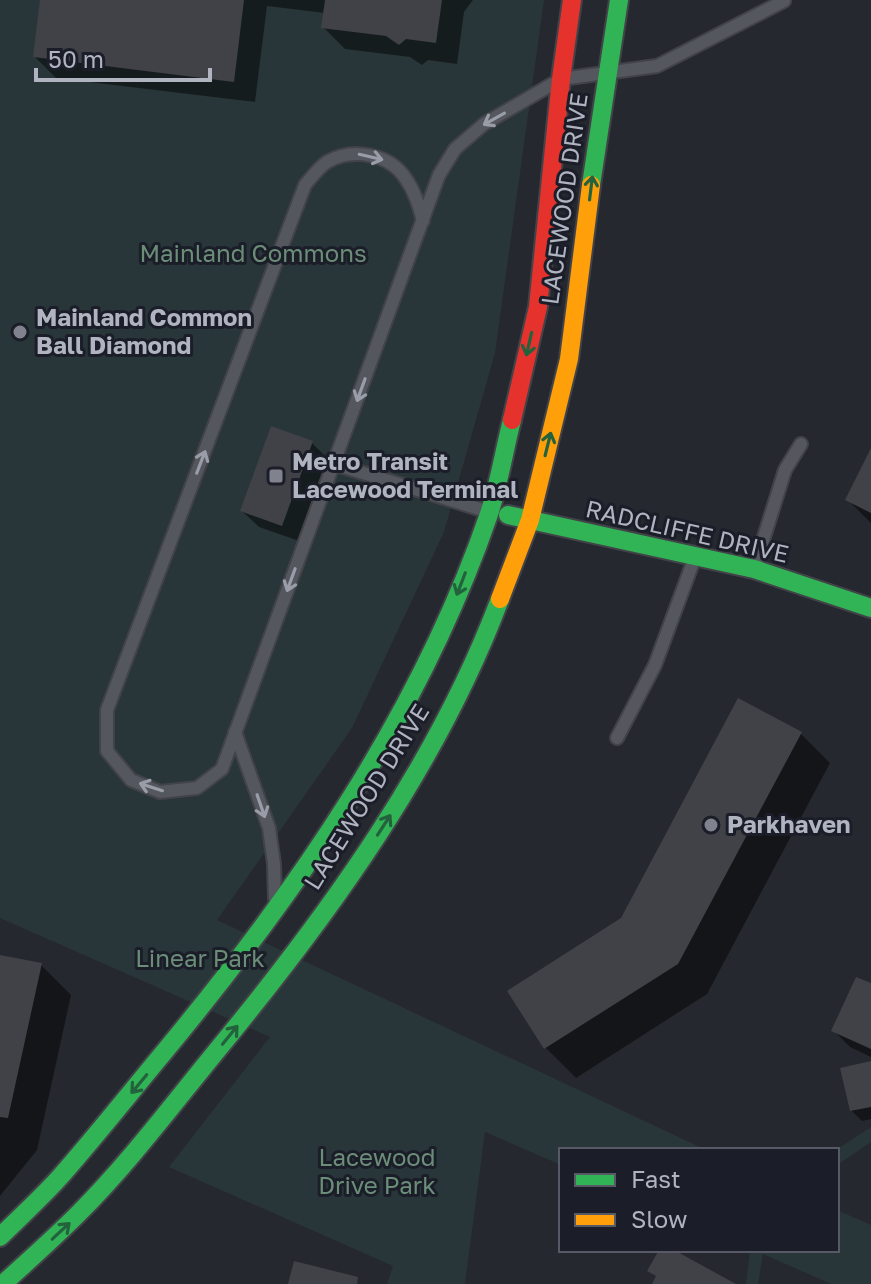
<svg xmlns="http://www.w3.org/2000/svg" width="871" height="1284" viewBox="0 0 871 1284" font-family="'Golos Text',sans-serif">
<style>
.green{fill:#293639}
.shadow{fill:#0007}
.building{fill:#404248}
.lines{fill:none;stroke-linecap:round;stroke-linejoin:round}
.lane-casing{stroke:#424349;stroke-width:16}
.fast-casing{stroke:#424349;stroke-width:22}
.slow-casing{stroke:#424349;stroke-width:22}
.jam-casing{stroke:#424349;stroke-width:22}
.lane{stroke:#55575e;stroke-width:12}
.fast{stroke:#30b455;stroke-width:18}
.slow{stroke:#ff9f0a;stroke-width:18}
.jam{stroke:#e5322d;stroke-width:18}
.oneway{stroke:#999da8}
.oneway2{stroke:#24623d}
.poi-dot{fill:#80838e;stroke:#1b1e29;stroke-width:3}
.labels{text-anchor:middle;stroke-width:6;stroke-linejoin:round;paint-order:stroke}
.street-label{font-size:24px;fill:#b0b4c1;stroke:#1b1e29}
.park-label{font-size:24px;fill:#6b8e78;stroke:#1b1e29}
.poi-label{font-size:24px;font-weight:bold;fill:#b0b4c1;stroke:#1b1e29;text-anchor:start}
</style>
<rect width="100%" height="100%" fill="#26282f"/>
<path class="green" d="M0 0H544L495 353 444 532 352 728 217 920 706 1150H561V1165L485 1132 465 1284H387L393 1266 169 1167 270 1037 0 918Z
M871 1127V1142L837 1165 836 1150Z
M837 1210 871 1225V1284H831L763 1254 758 1284H746L750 1250H837Z"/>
<path class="shadow" d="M42 0H473L464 12 457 64 428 60 422 65 410 57 345 49 323 27 325 13 267 6 255 102 56 78 35 57Z
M312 443 328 459 299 541 259 527 242 511Z
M871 453V523L847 499Z
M800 733 830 763 707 994 576 1078 546 1048 509 991 623 919Z
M0 957 41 965 71 995 37 1150 0 1196Z
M871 986V1057L850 1047 833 1030Z
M871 1063V1119L862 1121 851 1110Z"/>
<path class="building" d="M40 0H244L234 82 33 57Z
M325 0H442L436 43 406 39 399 45 386 36 321 28Z
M271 426 313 441 282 526 240 511Z
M871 448V513L845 500Z
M738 698 802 732 678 964 544 1049 507 991 621 918Z
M0 955 42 963 8 1118 0 1117Z
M856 977 871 983V1049L831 1031Z
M871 1061V1107L850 1111 840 1068Z
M659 1250H674L736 1284H652L656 1276 647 1271Z
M294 1261 358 1277 357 1284H288Z"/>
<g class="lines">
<defs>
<path id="lane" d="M423 221C419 206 415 192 406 179 390 154 353 147 327 162 319 167 311 178 305 185L107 710V751L131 780 160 792 197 788 222 769 439 175 455 149 484 124 561 79 657 66 784 1
M334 464 486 511
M755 566 785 470 801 444
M235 732 269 828 274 864 275 899
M617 738 655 665 695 557"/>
<path id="fast" d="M591 185 619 0
M508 515 754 569 871 608
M0 1237C20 1217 41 1198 60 1177 96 1136 130 1093 165 1051 299 889 420 715 489 514 499 484 504 451 512 420
M3 1284C28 1261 54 1238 78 1214 129 1163 173 1104 219 1048 330 913 438 764 500 599"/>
<path id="slow" d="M500 599 530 520 569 359 591 185"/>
<path id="jam" d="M512 420 538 307 561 79 572 0"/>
</defs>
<use href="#lane" class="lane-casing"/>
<use href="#fast" class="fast-casing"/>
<use href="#slow" class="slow-casing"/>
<use href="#jam" class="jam-casing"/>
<use href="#lane" class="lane"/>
<use href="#fast" class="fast"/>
<use href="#slow" class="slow"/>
<use href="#jam" class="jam"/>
</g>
<defs><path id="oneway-shaft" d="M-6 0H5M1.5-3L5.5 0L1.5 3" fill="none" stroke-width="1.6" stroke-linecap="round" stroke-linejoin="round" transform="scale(2)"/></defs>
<g class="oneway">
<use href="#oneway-shaft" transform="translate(494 119) rotate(151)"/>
<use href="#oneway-shaft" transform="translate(371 157) rotate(13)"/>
<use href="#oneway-shaft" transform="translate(361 390) rotate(110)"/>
<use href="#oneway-shaft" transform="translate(201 462) rotate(-69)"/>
<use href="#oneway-shaft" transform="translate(291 580) rotate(110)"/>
<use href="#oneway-shaft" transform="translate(151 787) rotate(-162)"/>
<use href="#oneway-shaft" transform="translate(261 806) rotate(71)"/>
</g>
<g class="oneway2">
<use href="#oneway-shaft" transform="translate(591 188) rotate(-83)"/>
<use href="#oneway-shaft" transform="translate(529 344) rotate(103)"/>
<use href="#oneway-shaft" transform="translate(548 444) rotate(-76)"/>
<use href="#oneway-shaft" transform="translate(461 584) rotate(111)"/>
<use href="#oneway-shaft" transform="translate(384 825) rotate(-57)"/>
<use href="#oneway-shaft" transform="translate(230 1035) rotate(-51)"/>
<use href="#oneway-shaft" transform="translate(139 1084) rotate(130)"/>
<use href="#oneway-shaft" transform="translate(61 1231) rotate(-43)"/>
</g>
<g class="poi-dot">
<circle cx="20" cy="332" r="8"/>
<rect x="268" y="468" width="16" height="16" rx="4"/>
<circle cx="711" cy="825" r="8"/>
</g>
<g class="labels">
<g class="street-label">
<text transform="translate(565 199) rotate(-82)" y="8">LACEWOOD DRIVE</text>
<text transform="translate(687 532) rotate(13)" y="8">RADCLIFFE DRIVE</text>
<text transform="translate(367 797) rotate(-58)" y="8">LACEWOOD DRIVE</text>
</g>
<g class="park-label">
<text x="253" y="262">Mainland Commons</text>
<text x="200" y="967">Linear Park</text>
<text x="377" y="1166">Lacewood<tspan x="377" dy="28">Drive Park</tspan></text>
</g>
<g class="poi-label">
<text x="36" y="326">Mainland Common<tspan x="36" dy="28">Ball Diamond</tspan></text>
<text x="292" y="470">Metro Transit<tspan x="292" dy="28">Lacewood Terminal</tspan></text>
<text x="727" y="833">Parkhaven</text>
</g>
</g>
<rect x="559" y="1148" width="280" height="104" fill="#1b1e29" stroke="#575a66" stroke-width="2"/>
<rect x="575" y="1174" width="40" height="12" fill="#30b455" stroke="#575a66" stroke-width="2"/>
<text x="631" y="1188" font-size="24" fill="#b0b4c1">Fast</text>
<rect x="575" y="1214" width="40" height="12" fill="#ff9f0a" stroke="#575a66" stroke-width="2"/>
<text x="631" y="1228" font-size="24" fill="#b0b4c1">Slow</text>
<path d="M36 68v12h174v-12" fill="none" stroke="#b0b4c1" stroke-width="4"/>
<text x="48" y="68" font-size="24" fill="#b0b4c1" stroke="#1b1e29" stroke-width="6" paint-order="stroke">50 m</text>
</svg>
